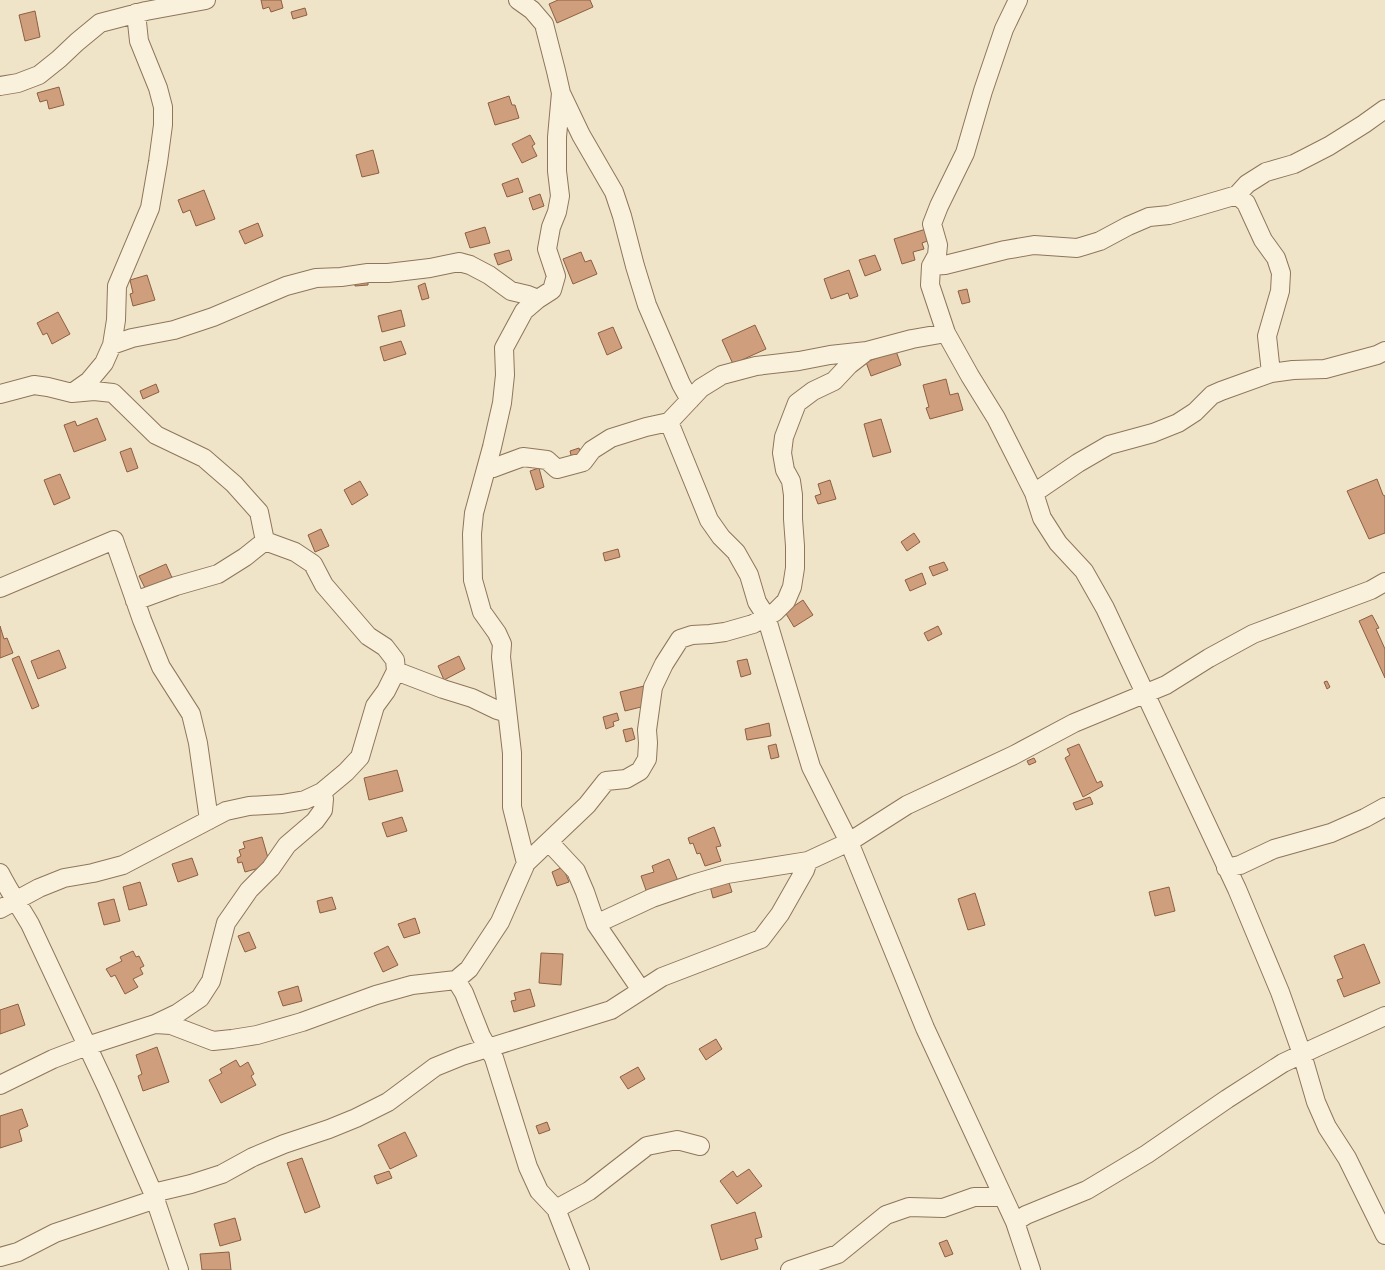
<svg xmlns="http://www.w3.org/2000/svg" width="1385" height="1270" viewBox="0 0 1385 1270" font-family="'Libre Baskerville',serif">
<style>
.building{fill:#cf9f7d;stroke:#8d5f41}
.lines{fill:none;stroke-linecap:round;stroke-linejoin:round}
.minor-casing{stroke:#8d765c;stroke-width:20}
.minor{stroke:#faf1dc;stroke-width:18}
</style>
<rect width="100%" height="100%" fill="#f0e4c8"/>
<path class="building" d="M261 0H281L283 8 271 12 269 7 263 9Z
M558 0H590L593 7 557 23 549 4Z
M305 8 307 15 293 19 291 12Z
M35 11 40 37 25 41 19 15Z
M59 87 64 105 49 109 47 100 40 102 37 93Z
M509 96 512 105H515L519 118 495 125 488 103Z
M530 135 535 144 532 146 537 156 522 163 512 144Z
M373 150 379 173 362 177 356 155Z
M518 178 523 192 507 197 502 184Z
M204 190 215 219 196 226 190 210 183 213 178 200Z
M540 194 544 206 533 210 529 198Z
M258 223 263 236 245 244 239 231Z
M485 227 490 243 470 248 465 233Z
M926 229 930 240 922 243 924 249 913 252 915 260 902 264 894 239Z
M509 250 512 260 498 265 494 254Z
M581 252 585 262 591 260 597 274 573 284 563 259Z
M875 255 881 270 865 276 859 260Z
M849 270 858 296 850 299 848 293 831 299 824 279Z
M147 275 155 300 133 306 130 294 133 293 130 280Z
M368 276V285L355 286 354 277Z
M425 283 429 298 422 300 418 286Z
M967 289 970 302 962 304 958 291Z
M401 310 405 326 382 332 378 316Z
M58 312 70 334 52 344 47 333 43 335 37 323Z
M755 325 766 349 733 364 722 340Z
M613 327 622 348 607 355 598 333Z
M401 341 406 354 384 361 380 347Z
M896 351 901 365 871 376 866 362Z
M946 379 950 395 958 393 963 410 930 419 926 408 929 407 923 385Z
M156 384 159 392 143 399 140 391Z
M97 418 106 440 74 452 64 425 75 421 77 426Z
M881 419 891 452 873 457 864 424Z
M131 448 138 468 127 472 120 452Z
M579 448 582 456 572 459 570 451Z
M539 468 544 487 536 490 530 471Z
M60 474 70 498 54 505 44 480Z
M1377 479 1383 495 1385 496V533L1369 539 1347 491Z
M830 480 836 499 818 504 815 496 821 494 818 484Z
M360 481 368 495 352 505 344 490Z
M321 529 329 546 315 552 308 535Z
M914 533 920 542 907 551 901 542Z
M618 549 620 557 605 561 603 553Z
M944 562 948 570 933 576 929 567Z
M166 564 173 580 147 592 139 576Z
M922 573 926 584 910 591 905 580Z
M803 600 813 615 794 627 785 612Z
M1372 615 1379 628 1376 629 1385 649V678L1359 621Z
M0 626 4 639 7 638 13 653 0 658Z
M938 626 942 634 928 641 924 633Z
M59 650 66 668 38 679 31 661Z
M19 656 39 706 32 709 12 659Z
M459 656 465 669 444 680 438 666Z
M747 659 751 674 741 677 737 661Z
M1327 681 1330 687 1327 689 1324 682Z
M644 686 649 705 625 711 620 692Z
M617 713 619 720 613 722 614 726 606 729 603 717Z
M769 723 771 736 747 740 745 729Z
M632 728 635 739 626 742 623 730Z
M776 744 779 757 771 759 768 746Z
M1079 744 1097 783 1101 781 1103 786 1083 797 1065 758 1070 755 1067 749Z
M1034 758 1036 762 1029 765 1027 761Z
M397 770 403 791 369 800 364 778Z
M1090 797 1093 804 1076 810 1073 803Z
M402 817 407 831 387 837 382 823Z
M714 827 721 846 716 847 721 861 705 866 700 853 697 854 693 843 690 844 688 838Z
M262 837 270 865 245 872 242 862 238 863 237 858 241 856 239 850 245 848 243 842Z
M192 858 198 875 178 882 172 864Z
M669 859 678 881 647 893 641 876 654 872 652 866Z
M563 867 569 882 557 886 552 872Z
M727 876 732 892 713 898 709 882Z
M140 882 147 905 129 910 123 887Z
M1169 887 1175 911 1155 916 1149 892Z
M975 893 985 925 968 930 958 899Z
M332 897 336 909 320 913 317 901Z
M114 899 120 921 104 925 98 903Z
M415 918 420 933 404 938 398 924Z
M249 932 256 948 245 952 238 936Z
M1364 944 1380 983 1344 997 1337 980 1343 978 1334 956Z
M388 946 398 965 383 972 374 953Z
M133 951 136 957 139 956 144 966 140 968 143 974 133 979 138 987 125 994 115 975 111 977 106 969 122 961 120 957Z
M541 953 563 954 561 985 539 983Z
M298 986 302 1001 283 1006 278 992Z
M530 989 535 1006 514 1012 511 1001 516 1000 514 993Z
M18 1004 25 1025 0 1034V1010Z
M716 1039 722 1049 706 1060 699 1049Z
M157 1047 169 1082 143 1091 138 1076 142 1074 136 1055Z
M236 1060 240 1067 248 1062 254 1074 251 1076 256 1085 221 1103 209 1080 222 1073 220 1069Z
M638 1067 645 1079 628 1089 620 1077Z
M22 1109 28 1126 19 1130 22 1141 0 1148V1116Z
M547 1122 550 1130 539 1134 536 1126Z
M405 1132 417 1156 390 1169 378 1145Z
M302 1158 320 1207 305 1213 287 1163Z
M749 1169 762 1186 737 1204 720 1181 733 1171 737 1177Z
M389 1171 392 1178 377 1184 374 1176Z
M755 1212 762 1237 755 1239 758 1249 721 1260 711 1225Z
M235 1218 241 1240 220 1246 214 1224Z
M947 1240 953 1254 945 1257 939 1243Z
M229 1252 231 1270H202L200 1254Z"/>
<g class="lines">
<defs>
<path id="minor" d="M518 0 532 10 544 24 556 71 561 93 581 135 614 192 622 216 635 266 647 305 681 384 690 400
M1018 0 1004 29 983 91 965 153 939 206 932 224 938 245 937 255 931 266 930 285 946 333 970 376 996 418 1034 493 1042 518 1058 543 1084 571 1105 608 1237 889 1280 992 1302 1054 1316 1102 1327 1127 1347 1158 1385 1235
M0 86 18 83 39 75 59 59 77 42 100 23 146 11 206 0
M1237 195 1246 203 1263 240 1276 258 1281 273 1280 291 1267 336 1271 373
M931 266 945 265 1005 250 1034 245 1077 248 1100 241 1128 226 1149 217 1169 215 1237 195 1247 184 1266 172 1294 164 1329 146 1364 124 1385 109
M112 345 132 338 174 330 213 317 286 286 316 278 341 277 368 273H388L430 268 459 262 470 265 489 275 511 291 528 295 538 299
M72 393 89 381 104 363 112 345 116 320 117 286 150 208 158 162 163 125V107L158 88 139 41 136 13
M0 394 34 385 48 387 72 393 94 391 113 393 156 435 204 458 234 484 259 512 265 541
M487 467 493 468 523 457 547 460 557 469 583 462 592 450 611 438 646 427 669 422 701 388 722 375 756 366 799 361 830 355 867 351
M1034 493 1078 463 1109 445 1153 433 1178 423 1195 412 1212 395 1221 391 1271 373 1293 370 1325 369 1377 355 1385 351
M0 588 114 540 142 620 161 667 191 714 198 743 209 820
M135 601 176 586 218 574 245 557 265 541
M396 671 443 689 472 698 497 710 507 713
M549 842 576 871 585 892 596 924 641 990
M526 863 512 807V753L501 657 502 644 497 633 482 612 473 580 472 534 474 513 492 447 502 403 505 375 504 348 524 311 538 299 552 290 556 276 547 249 551 227 557 212 560 196 557 171V137L561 93
M1226 868 1240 865 1274 849 1331 833 1365 818 1385 807
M0 873C9 891 20 907 30 924L107 1088 153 1193 179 1270
M0 909 39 888 64 878 93 873 123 865 226 811 249 806 282 804 305 800 322 792 346 772 360 757 375 706 386 691 396 671 395 660 385 647 368 636 324 585 313 564 295 552 265 541
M596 924 652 898 693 884 727 874 808 861 849 842 811 767 766 616 757 602 749 575 736 552 721 537 709 520 669 422
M456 980 464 993 481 1036 494 1058 528 1167 539 1191 556 1209 580 1270
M155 1024 178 1013 200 998 211 981 226 923 249 890 271 868 287 845 315 821 323 810 324 799 322 792
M0 1085 53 1059 87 1046 155 1024 171 1025 213 1041 232 1039 257 1035 302 1022 376 995 412 985 456 980 469 969 500 922 526 863 587 805 606 781 626 779 640 771 647 759 648 743 647 730 653 687 664 664 680 639 692 635 710 634 725 632 753 624 775 612 786 601 792 587 795 568V546L793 519V495L791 481 785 470 782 453 784 437 797 403 813 391 834 381 849 365 867 351 912 339 946 333
M153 1193 191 1184 222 1174 253 1157 284 1144 329 1129 356 1118 388 1102 435 1067 462 1056 611 1010 662 977 761 939 780 914 805 870 808 861
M556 1209 589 1191 647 1146 677 1140 700 1146
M1015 1222 1026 1215 1087 1190 1147 1154 1227 1099 1283 1063 1317 1047 1385 1016
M0 1257 18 1252 55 1233 156 1199
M790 1270 838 1254 886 1215 909 1207 943 1208 974 1197H1003
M1031 1270 1015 1222 925 1028 849 842 907 805 1014 755 1074 723 1166 685 1209 658 1253 634 1371 590 1385 582"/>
</defs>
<use href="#minor" class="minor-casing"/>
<use href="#minor" class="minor"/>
</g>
</svg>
